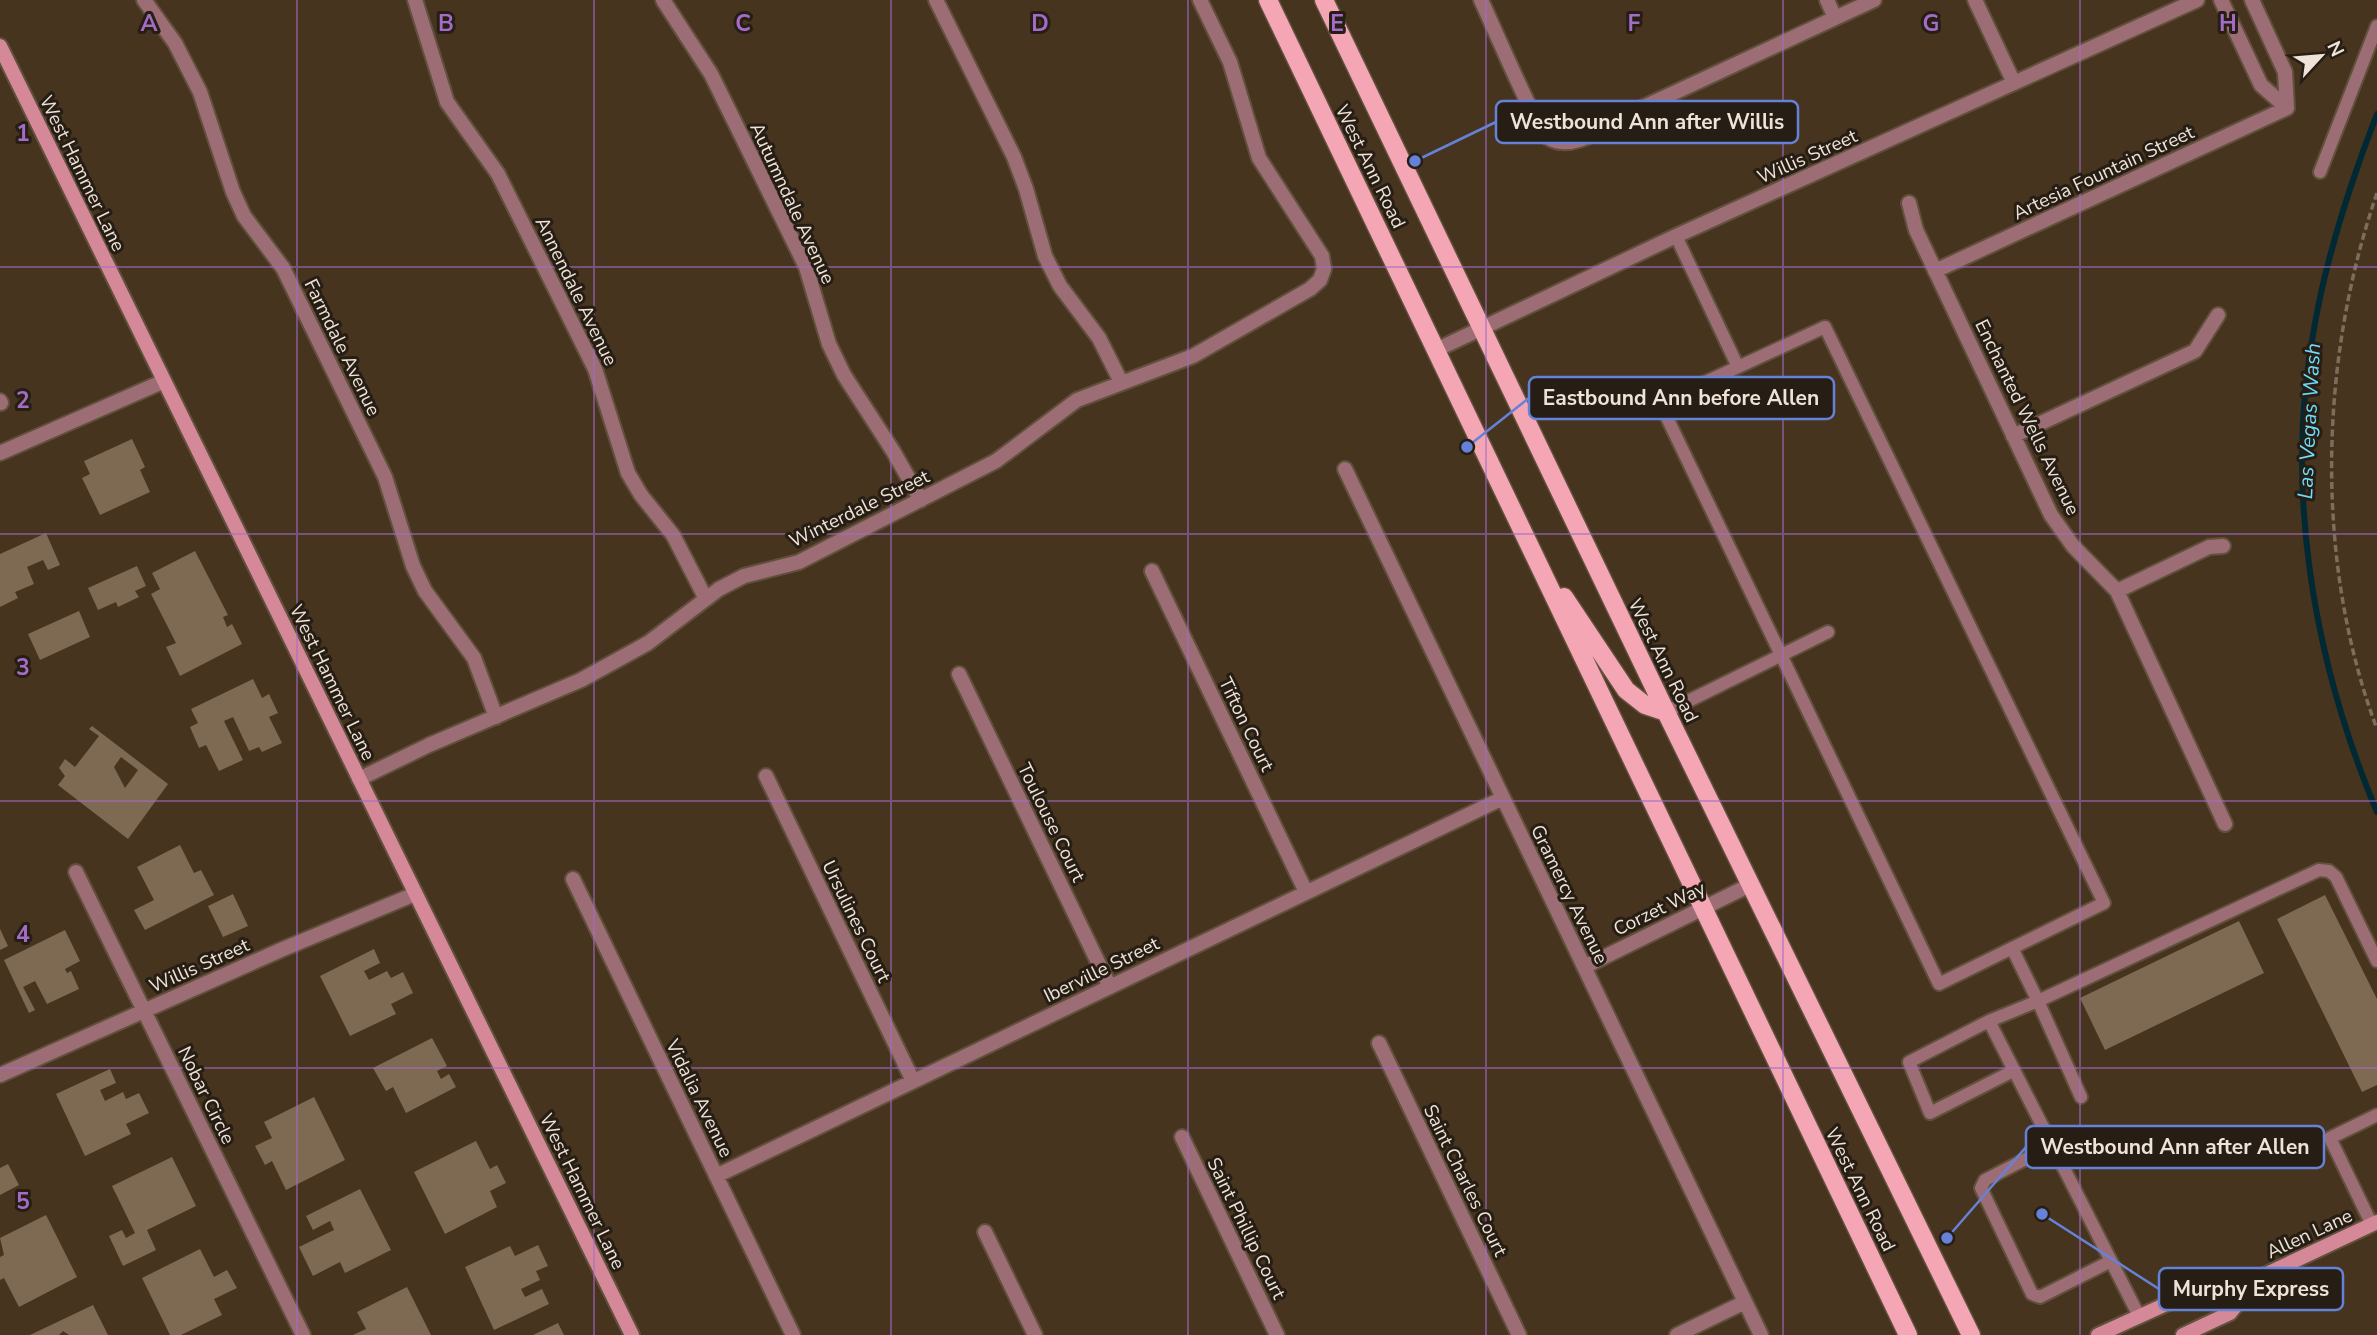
<svg xmlns="http://www.w3.org/2000/svg" width="2377" height="1335" viewBox="0 0 2377 1335" font-family="'Nunito Sans',sans-serif">
<style>
.lines{fill:none;stroke-linecap:round;stroke-linejoin:round}
.stream{stroke:#002933;stroke-width:6}
.building{fill:#7e6a53;fill-rule:evenodd}
.lane-casing{stroke:#61503c;stroke-width:16}
.street-casing{stroke:#61503c;stroke-width:18}
.secondary-casing{stroke:#61503c;stroke-width:18}
.primary-casing{stroke:#61503c;stroke-width:21}
.path{stroke:#7d6d5b;stroke-width:3.5;stroke-dasharray:7 3.5;stroke-linecap:butt}
.lane{stroke:#9d6d76;stroke-width:12}
.street{stroke:#9d6d76;stroke-width:14}
.secondary{stroke:#d58998;stroke-width:14}
.primary{stroke:#f4a6b5;stroke-width:18}
.grid{fill:none;stroke:#a46cc7;stroke-width:2;stroke-opacity:0.55}
.labels{text-anchor:middle;stroke-width:6;stroke-linejoin:round;paint-order:stroke}
.street-label{font-size:19px;fill:#efe3d7;stroke:#261d14}
.water-label{font-size:21px;font-style:italic;fill:#6edcfa;stroke:#261d14}
.grid-label{font-size:23px;text-anchor:middle;font-weight:bold;fill:#a46cc7;stroke:#261d14;stroke-width:6;stroke-linejoin:round;paint-order:stroke}
.leader{fill:none;stroke:#6682d8;stroke-width:2.5}
.callout-dot{fill:#6682d8;stroke:#261d14;stroke-width:2.5}
.callout{fill:#261d14;stroke:#6682d8;stroke-width:2.5}
.callout-label{font-size:21px;text-anchor:middle;font-weight:bold;fill:#efe3d7}
</style>
<rect width="100%" height="100%" fill="#46341f"/>
<g class="lines">
<path class="stream" d="M2377 114C2351 181 2328 251 2315 323 2283 486 2313 660 2377 812"/>
</g>
<path class="building" d="M132 439 145 467 140 470 150 492 100 515 82 478 90 474 84 461Z
M46 533 60 565 48 570 43 560 27 567 34 584 15 592 18 598 0 607V554Z
M195 551 228 615 223 617 227 627 232 624 242 644 180 676 166 647 176 643 151 594 160 589 152 573Z
M137 566 146 586 135 591 139 597 118 607 116 602 98 610 88 588Z
M79 611 90 637 40 660 28 634Z
M253 679 262 698 269 694 278 713 269 717 282 743 262 752 259 747 249 751 233 717 224 721 243 760 219 771 206 745 199 748 190 727 198 723 191 709Z
M92 726 168 784 128 839 58 785 65 776 59 768 65 759 75 767 99 736 89 729ZM121 757 138 770 125 788 114 767Z
M180 845 194 873 201 870 214 895 145 930 134 910 154 900 137 867Z
M233 894 248 926 223 937 208 906Z
M2325 895 2377 999V1085L2362 1092 2277 919Z
M2239 921 2264 973 2105 1050 2080 998Z
M0 929 8 946 0 950Z
M65 930 80 961 65 969 67 973 71 971 79 989 47 1004 35 981 23 987 35 1010 29 1013 4 960Z
M374 949 380 963 364 971 369 980 387 971 391 978 403 972 413 993 391 1004 396 1014 350 1036 320 976Z
M432 1038 447 1066 437 1071 441 1079 449 1074 456 1087 406 1113 393 1087 386 1091 373 1068Z
M110 1069 116 1083 100 1090 105 1101 123 1092 126 1099 139 1093 149 1113 126 1124 131 1134 85 1156 56 1094Z
M314 1097 345 1160 286 1190 272 1161 265 1165 255 1146 272 1138 264 1122Z
M476 1141 490 1169 497 1165 506 1183 490 1191 497 1207 445 1234 414 1172Z
M172 1157 196 1206 147 1230 156 1250 123 1266 109 1236 122 1230 126 1238 135 1233 112 1186Z
M8 1164 19 1185 0 1195V1168Z
M360 1189 391 1250 345 1273 340 1262 313 1276 299 1247 334 1230 330 1221 313 1230 306 1216Z
M46 1215 77 1277 19 1307 4 1278 0 1280V1257L4 1255 0 1238Z
M538 1245 548 1266 536 1271 540 1280 521 1289 525 1297 542 1289 549 1304 494 1330 465 1267 510 1246 515 1256Z
M200 1249 214 1277 227 1270 237 1288 214 1299 222 1315 181 1335H170L142 1278Z
M407 1287 431 1335H353L366 1329 357 1312Z
M93 1305 108 1335H69L63 1331 59 1335H30Z
M558 1323 564 1335H533Z"/>
<g class="lines">
<defs>
<path id="lane" d="M2320 172 2377 26
M1676 236 1738 367
M1825 327 2104 903 1939 984 1660 403Z
M1666 712 1828 632
M2012 948 2038 1001 2319 870 2329 871 2336 877 2377 961
M1989 1021 1909 1062 1930 1113 2013 1071
M2081 1097 2038 1001 1989 1021 2139 1316
M2053 1145 1985 1180 1981 1188 2032 1294 2040 1297 2111 1261
M2372 1225 2330 1138 2377 1115"/>
<path id="street" d="M144 0 175 43 200 92 233 192 244 216 283 268 385 477 413 566 425 591 474 658 496 717
M415 0 447 102 498 174 595 369 628 473 641 495 673 535 706 599
M663 0 711 74 806 267 829 344 844 375 893 451 921 500
M936 0 1014 157 1026 189 1045 256 1060 286 1099 338 1121 382
M1481 0C1490 19 1538 131 1547 137 1571 153 1601 129 1622 117L1874 0
M1827 0 1835 18
M1975 0 2014 83
M2221 0 2261 85 2287 108
M2252 0 2285 72 2287 108
M1909 203 1916 230 2051 515 2073 546 2117 591 2225 824
M1935 271 2287 108
M1436 350 1676 236 2197 0
M0 401 1 403
M2013 436 2195 351 2218 315
M0 453 162 382
M1345 469 1761 1335
M1152 571 1306 892
M2117 591 2209 547 2223 546
M959 674 1110 987
M766 776 913 1081
M359 779 429 745 581 680 648 643 719 589 744 576 799 562 996 461 1077 400 1193 356 1310 289 1320 280 1324 269 1322 256 1259 158 1230 62 1200 0
M76 872 303 1335
M573 879 793 1335
M1584 967 1750 885
M1379 1043 1519 1335
M0 1075 283 949 415 894
M1182 1137 1277 1335
M716 1176 1503 798
M985 1232 1035 1335
M1677 1335 1745 1302"/>
<path id="secondary" d="M0 46 632 1335
M2098 1335 2217 1281 2258 1278 2377 1222
M2183 1335 2230 1313 2258 1278"/>
<path id="primary" d="M1268 0 1908 1335
M1324 0 1666 712 1971 1335
M1564 597 1626 690 1645 705 1666 712"/>
</defs>
<use href="#lane" class="lane-casing"/>
<use href="#street" class="street-casing"/>
<use href="#secondary" class="secondary-casing"/>
<use href="#primary" class="primary-casing"/>
<path class="path" d="M2377 193C2319 361 2314 561 2377 729"/>
<use href="#lane" class="lane"/>
<use href="#street" class="street"/>
<use href="#secondary" class="secondary"/>
<use href="#primary" class="primary"/>
</g>
<path class="grid" d="M297 0V1335M594 0V1335M891 0V1335M1188 0V1335M1486 0V1335M1783 0V1335M2080 0V1335M0 267H2377M0 534H2377M0 801H2377M0 1068H2377"/>
<g class="labels">
<g class="street-label">
<text transform="translate(1807 156) rotate(-24)" y="7">Willis Street</text>
<text transform="translate(1371 166) rotate(64)" y="7">West Ann Road</text>
<text transform="translate(2103 172) rotate(-25)" y="7">Artesia Fountain Street</text>
<text transform="translate(83 173) rotate(64)" y="7">West Hammer Lane</text>
<text transform="translate(793 203) rotate(65)" y="7">Autumndale Avenue</text>
<text transform="translate(577 291) rotate(64)" y="7">Annendale Avenue</text>
<text transform="translate(343 347) rotate(64)" y="7">Farmdale Avenue</text>
<text transform="translate(2028 417) rotate(64)" y="7">Enchanted Wells Avenue</text>
<text transform="translate(859 508) rotate(-26)" y="7">Winterdale Street</text>
<text transform="translate(1664 660) rotate(64)" y="7">West Ann Road</text>
<text transform="translate(333 682) rotate(64)" y="7">West Hammer Lane</text>
<text transform="translate(1247 724) rotate(64)" y="7">Tifton Court</text>
<text transform="translate(1052 822) rotate(64)" y="7">Toulouse Court</text>
<text transform="translate(1570 894) rotate(64)" y="7">Gramercy Avenue</text>
<text transform="translate(1659 908) rotate(-26)" y="7">Corzet Way</text>
<text transform="translate(857 921) rotate(64)" y="7">Ursulines Court</text>
<text transform="translate(199 965) rotate(-24)" y="7">Willis Street</text>
<text transform="translate(1101 969) rotate(-26)" y="7">Iberville Street</text>
<text transform="translate(207 1095) rotate(64)" y="7">Nobar Circle</text>
<text transform="translate(700 1098) rotate(64)" y="7">Vidalia Avenue</text>
<text transform="translate(1466 1180) rotate(64)" y="7">Saint Charles Court</text>
<text transform="translate(1861 1189) rotate(64)" y="7">West Ann Road</text>
<text transform="translate(583 1191) rotate(64)" y="7">West Hammer Lane</text>
<text transform="translate(1247 1228) rotate(64)" y="7">Saint Phillip Court</text>
<text transform="translate(2309 1233) rotate(-25)" y="7">Allen Lane</text>
</g>
<g class="water-label">
<text transform="translate(2309 421) rotate(-87)" y="7">Las Vegas Wash</text>
</g>
</g>
<g class="grid-label">
<text x="149" y="31">A</text>
<text x="446" y="31">B</text>
<text x="743" y="31">C</text>
<text x="1040" y="31">D</text>
<text x="1337" y="31">E</text>
<text x="1634" y="31">F</text>
<text x="1931" y="31">G</text>
<text x="2228" y="31">H</text>
<text x="23" y="141">1</text>
<text x="23" y="408">2</text>
<text x="23" y="675">3</text>
<text x="23" y="942">4</text>
<text x="23" y="1209">5</text>
</g>
<path class="leader" d="M1415 161L1496 122M1467 447L1529 398M1947 1238L2026 1147M2042 1214L2159 1289"/>
<g class="callout-dot">
<circle cx="1415" cy="161" r="7"/>
<circle cx="1467" cy="447" r="7"/>
<circle cx="1947" cy="1238" r="7"/>
<circle cx="2042" cy="1214" r="7"/>
</g>
<g class="callout">
<rect x="1496" y="101" width="302" height="42" rx="7"/>
<rect x="1529" y="377" width="305" height="42" rx="7"/>
<rect x="2026" y="1126" width="298" height="42" rx="7"/>
<rect x="2159" y="1268" width="184" height="42" rx="7"/>
</g>
<g class="callout-label">
<text x="1647" y="129">Westbound Ann after Willis</text>
<text x="1681" y="405">Eastbound Ann before Allen</text>
<text x="2175" y="1154">Westbound Ann after Allen</text>
<text x="2251" y="1296">Murphy Express</text>
</g>
<g transform="translate(2321 56) rotate(64)" stroke="#261d14" stroke-width="5" paint-order="stroke">
<path d="M0-5L12 26L0 18L-12 26Z" fill="#efe3d7"/>
<text y="-10" font-size="19" font-weight="bold" text-anchor="middle" fill="#efe3d7">N</text>
</g>
</svg>
